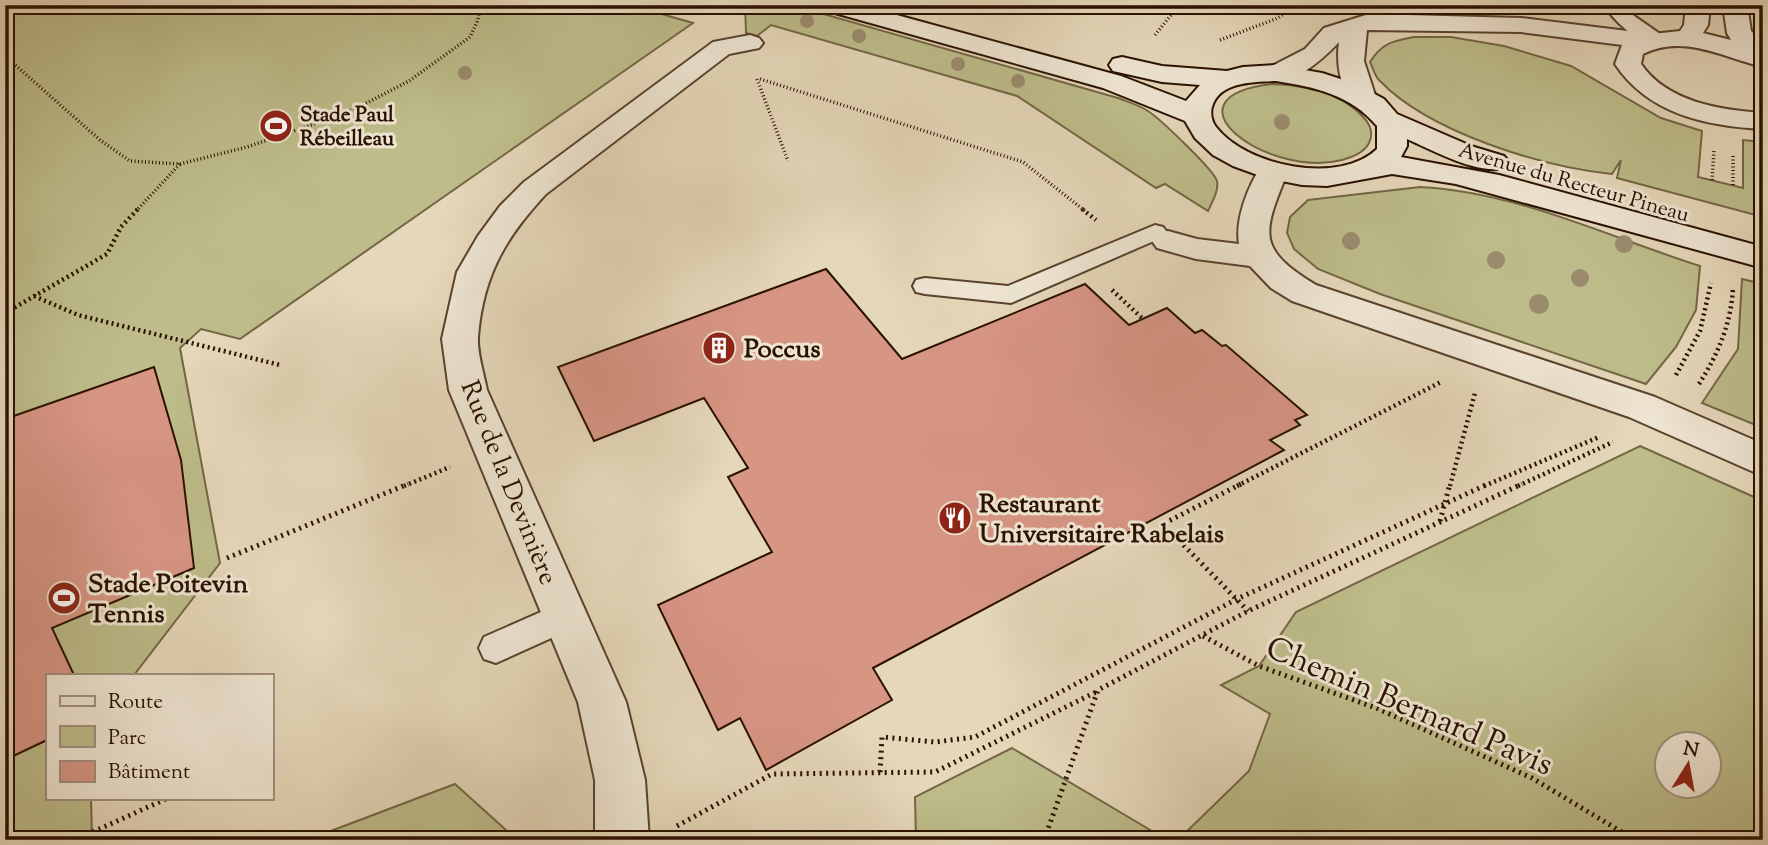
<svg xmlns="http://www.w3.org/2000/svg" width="1768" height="845" viewBox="0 0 1768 845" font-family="'Sorts Mill Goudy',serif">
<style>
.green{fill:#bdbc8a;stroke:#746645;stroke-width:2;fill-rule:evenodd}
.building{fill:#d79584;stroke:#2a1100;stroke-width:2}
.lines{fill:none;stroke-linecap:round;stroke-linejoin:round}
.lane-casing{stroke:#59422e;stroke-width:4}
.street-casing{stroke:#59422e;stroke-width:4}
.secondary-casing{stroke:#2a1100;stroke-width:4}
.path-far2{stroke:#2a1100;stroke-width:3.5;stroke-dasharray:1 2.5;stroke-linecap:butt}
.path-far1{stroke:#2a1100;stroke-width:4.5;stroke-dasharray:2 3.5;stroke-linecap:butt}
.path{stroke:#2a1100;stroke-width:5;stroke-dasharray:2 4.5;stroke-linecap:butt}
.lane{fill:#eee5d2;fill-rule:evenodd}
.street{fill:#eee5d2;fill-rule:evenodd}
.secondary{fill:#eee5d2;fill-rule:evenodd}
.tree{fill:#9a8b6e}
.labels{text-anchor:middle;stroke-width:6;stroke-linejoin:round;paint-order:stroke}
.far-poi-label{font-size:21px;font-weight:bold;fill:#2a1100;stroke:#eee5d2;text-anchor:start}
.far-street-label{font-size:21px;fill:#2a1100;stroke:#eee5d2}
.poi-label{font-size:26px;font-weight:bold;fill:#2a1100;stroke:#eee5d2;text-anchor:start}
.street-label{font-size:26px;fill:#2a1100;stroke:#eee5d2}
.near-street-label{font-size:32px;fill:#2a1100;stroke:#eee5d2}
</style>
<rect width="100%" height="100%" fill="#e5d7b9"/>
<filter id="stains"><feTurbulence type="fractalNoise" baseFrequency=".00286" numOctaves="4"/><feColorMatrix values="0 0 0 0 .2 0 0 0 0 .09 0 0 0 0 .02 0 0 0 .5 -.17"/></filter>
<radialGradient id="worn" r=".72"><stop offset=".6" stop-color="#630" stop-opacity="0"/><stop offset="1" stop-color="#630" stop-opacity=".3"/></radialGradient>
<path class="green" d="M5 5H630L693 23 240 339 201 329 180 348 220 563 134 675H47V798H91L92 840H5Z
M745 5H792L1118 98C1128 102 1139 105 1148 111 1159 118 1214 170 1217 181 1219 191 1212 202 1208 211L1165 184 1156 188 1017 96 771 25 757 36 746 33Z
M1414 37H1451L1504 46 1571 66 1661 118 1702 131 1698 177 1743 188V140L1763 142V217L1617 178 1621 160 1612 174C1542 167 1429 132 1380 81 1375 77 1373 68 1370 62 1382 43 1393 41 1414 37Z
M1273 84C1306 85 1342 92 1365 119 1371 126 1373 135 1369 143 1364 153 1352 157 1342 160 1267 179 1157 97 1273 84Z
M1420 187C1518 192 1608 237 1700 266L1696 310 1676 347 1646 384 1380 294 1318 269 1294 249 1287 233 1290 217 1308 200Z
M1742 279 1763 284V428L1702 403 1738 349Z
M1640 446 1763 501V840H1178L1249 771 1270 714 1221 685 1259 666 1296 612ZM1666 744H1708V786H1666Z
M1012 748 1167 840H916L915 797Z
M455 784 517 840H307Z"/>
<path class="building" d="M826 269 902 359 1085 284 1129 325 1167 308 1195 333 1202 330 1222 346 1226 345 1307 415 1295 420 1300 425 1270 440 1284 450 873 668 892 700 766 770 740 718 718 730 658 605 772 552 728 477 748 468 704 398 594 441 558 367Z
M154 367 181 460 194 568 52 628 74 675H47V740L5 760V419Z"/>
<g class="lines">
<defs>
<path id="lane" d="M1617 6C1623 7 1654 30 1663 36L1666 40 1663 44C1644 49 1619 25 1608 11Z
M1155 225 1163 227 1167 232 1163 237 1011 303 925 294 916 292 913 286 916 280 925 278 1008 286Z
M566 601 578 606 582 616 578 626 496 663 484 659 479 648 484 637Z"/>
<path id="street" d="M1686 5H1710L1708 25 1703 33 1731 40 1727 33 1723 5H1747L1751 31 1763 42V67C1722 57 1684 34 1643 54L1641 64C1667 102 1720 110 1763 113V129C1706 126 1648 114 1615 64L1622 45 1521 32 1367 30 1364 61 1376 98 1372 104 1362 106 1352 104C1340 86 1336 63 1339 42 1323 59 1295 85 1270 79L1266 73 1270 67 1305 49 1324 28 1369 14 1521 18 1652 34 1680 31 1684 25Z
M750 35 759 38 763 43 759 48 729 54 546 194C505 238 483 276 478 337 477 353 484 374 487 390L626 702 645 780 649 840H595V780L578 702 449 390 442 339 457 272 478 236 500 206 524 182 713 42Z
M1273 162 1284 165 1288 171C1263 233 1255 248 1316 285L1655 397 1763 444V476L1629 417 1292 301 1271 288 1250 266 1196 259 1157 248 1152 241 1157 234 1168 231 1197 239 1239 244C1235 219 1248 186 1262 165Z"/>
<path id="secondary" d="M820 5H860L1121 76 1186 101 1200 85 1162 82 1113 71 1109 65 1113 59 1122 57 1162 66 1227 71 1243 67 1276 65 1322 73 1356 84 1384 99 1397 114 1471 146 1504 156 1509 162 1504 168C1477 175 1432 150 1407 139V146L1401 157 1499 175 1763 247V268L1456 184 1392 174 1327 186 1302 185 1266 178 1233 166 1213 155 1195 138 1185 121 1103 88 824 10ZM1276 81C1315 87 1351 95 1377 126V149C1340 185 1247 167 1216 127 1212 122 1210 114 1212 107 1219 81 1255 82 1276 81Z"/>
</defs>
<use href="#lane" class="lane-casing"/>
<use href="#street" class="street-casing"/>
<use href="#secondary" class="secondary-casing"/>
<path class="path-far2" d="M1155 35 1179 5
M1220 40 1278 18 1296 5
M5 56 100 140 130 161 180 164 247 147 311 125 357 108 409 81 470 37 478 20 480 5
M757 79 788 161
M760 79 1023 162 1085 211
M1733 156V185
M1712 180 1714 151
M136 211 180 164"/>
<path class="path-far1" d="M1082 209 1096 220
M1112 290 1143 319
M34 296 78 315 280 365
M5 313 107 254 121 227 138 209
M1676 375 1700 331 1711 283
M1699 384C1718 354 1731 324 1733 288
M404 486 450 467
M1237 486 1441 382
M1450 486 1475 393
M1484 486 1599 437
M1518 486 1613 442"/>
<path class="path" d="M1241 484 1163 524 1248 611
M1440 521 1450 484
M227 558 408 484
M1203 636 1259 666 1376 708 1532 778 1635 840
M880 772 882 737 935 742 975 737 1237 599 1488 484
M677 826 772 774 935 772 1098 691
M75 840 168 798
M1044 840 1098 690 1248 611 1522 484"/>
<use href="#lane" class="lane"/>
<use href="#street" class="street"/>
<use href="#secondary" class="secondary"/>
</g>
<g class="tree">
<circle cx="807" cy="21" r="7"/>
<circle cx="859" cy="36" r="7"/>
<circle cx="958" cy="64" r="7"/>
<circle cx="465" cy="73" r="7"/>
<circle cx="1018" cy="81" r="7"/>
<circle cx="1282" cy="122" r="8"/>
<circle cx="1351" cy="241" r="9"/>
<circle cx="1624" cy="244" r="9"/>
<circle cx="1496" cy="260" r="9"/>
<circle cx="1580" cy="278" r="9"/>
<circle cx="1539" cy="304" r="10"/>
</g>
<defs>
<symbol id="stadium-disc" viewBox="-11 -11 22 22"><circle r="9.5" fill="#8f2418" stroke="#eee5d2"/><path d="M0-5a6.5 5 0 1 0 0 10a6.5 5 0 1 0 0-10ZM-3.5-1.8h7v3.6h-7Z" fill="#fff"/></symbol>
<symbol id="building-disc" viewBox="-11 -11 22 22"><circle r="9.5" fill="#8f2418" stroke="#eee5d2"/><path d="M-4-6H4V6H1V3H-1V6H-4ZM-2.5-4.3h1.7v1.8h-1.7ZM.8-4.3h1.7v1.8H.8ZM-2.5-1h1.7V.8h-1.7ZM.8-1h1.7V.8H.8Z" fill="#fff"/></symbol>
<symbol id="restaurant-disc" viewBox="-11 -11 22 22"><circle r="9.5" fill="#8f2418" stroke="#eee5d2"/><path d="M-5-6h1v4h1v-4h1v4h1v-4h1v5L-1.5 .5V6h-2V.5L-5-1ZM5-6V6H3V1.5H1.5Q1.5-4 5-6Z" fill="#fff"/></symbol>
</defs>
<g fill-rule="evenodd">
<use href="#stadium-disc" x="257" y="107" width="38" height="38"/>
<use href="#building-disc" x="700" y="329" width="38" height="38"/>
<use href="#restaurant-disc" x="936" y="499" width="38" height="38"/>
<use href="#stadium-disc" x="45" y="579" width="38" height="38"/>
</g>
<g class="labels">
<g class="far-poi-label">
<text x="300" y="121">Stade Paul<tspan x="300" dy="24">Rébeilleau</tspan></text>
</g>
<g class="far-street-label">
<text transform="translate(1574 182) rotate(16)" y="7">Avenue du Recteur Pineau</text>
</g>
<g class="poi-label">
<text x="744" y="357">Poccus</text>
<text x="979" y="512">Restaurant<tspan x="979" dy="30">Universitaire Rabelais</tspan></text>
<text x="88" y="592">Stade Poitevin<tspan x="88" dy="30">Tennis</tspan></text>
</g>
<g class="street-label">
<text transform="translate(510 482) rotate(68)" y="9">Rue de la Devinière</text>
</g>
<g class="near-street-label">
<text transform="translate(1410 705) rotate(23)" y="11">Chemin Bernard Pavis</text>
</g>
</g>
<rect width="1768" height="845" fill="none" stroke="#e5d7b9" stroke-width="28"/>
<rect x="7" y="7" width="1754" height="831" fill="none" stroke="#2a1100" stroke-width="3.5"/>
<rect x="14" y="14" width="1740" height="817" fill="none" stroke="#2a1100" stroke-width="2"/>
<rect x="46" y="674" width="228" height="126" fill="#eee5d2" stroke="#a0907e" stroke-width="2"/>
<rect x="60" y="696" width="35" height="10" fill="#eee5d2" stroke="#a0907e" stroke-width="2"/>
<text x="108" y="708" font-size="21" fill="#2a1100">Route</text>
<rect x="60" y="726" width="35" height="21" fill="#bdbc8a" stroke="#a0907e" stroke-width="2"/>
<text x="108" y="744" font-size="21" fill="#2a1100">Parc</text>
<rect x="60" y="761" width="35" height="21" fill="#d79584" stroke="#a0907e" stroke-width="2"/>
<text x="108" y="778" font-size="21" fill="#2a1100">Bâtiment</text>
<g transform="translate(1688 765) rotate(11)"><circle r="33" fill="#eee5d2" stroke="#a0907e" stroke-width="2"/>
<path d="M0-5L12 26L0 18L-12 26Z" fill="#8f2418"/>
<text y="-10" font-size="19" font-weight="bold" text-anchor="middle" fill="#2a1100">N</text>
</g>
<rect width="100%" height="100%" filter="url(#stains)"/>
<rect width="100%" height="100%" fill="url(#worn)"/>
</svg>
